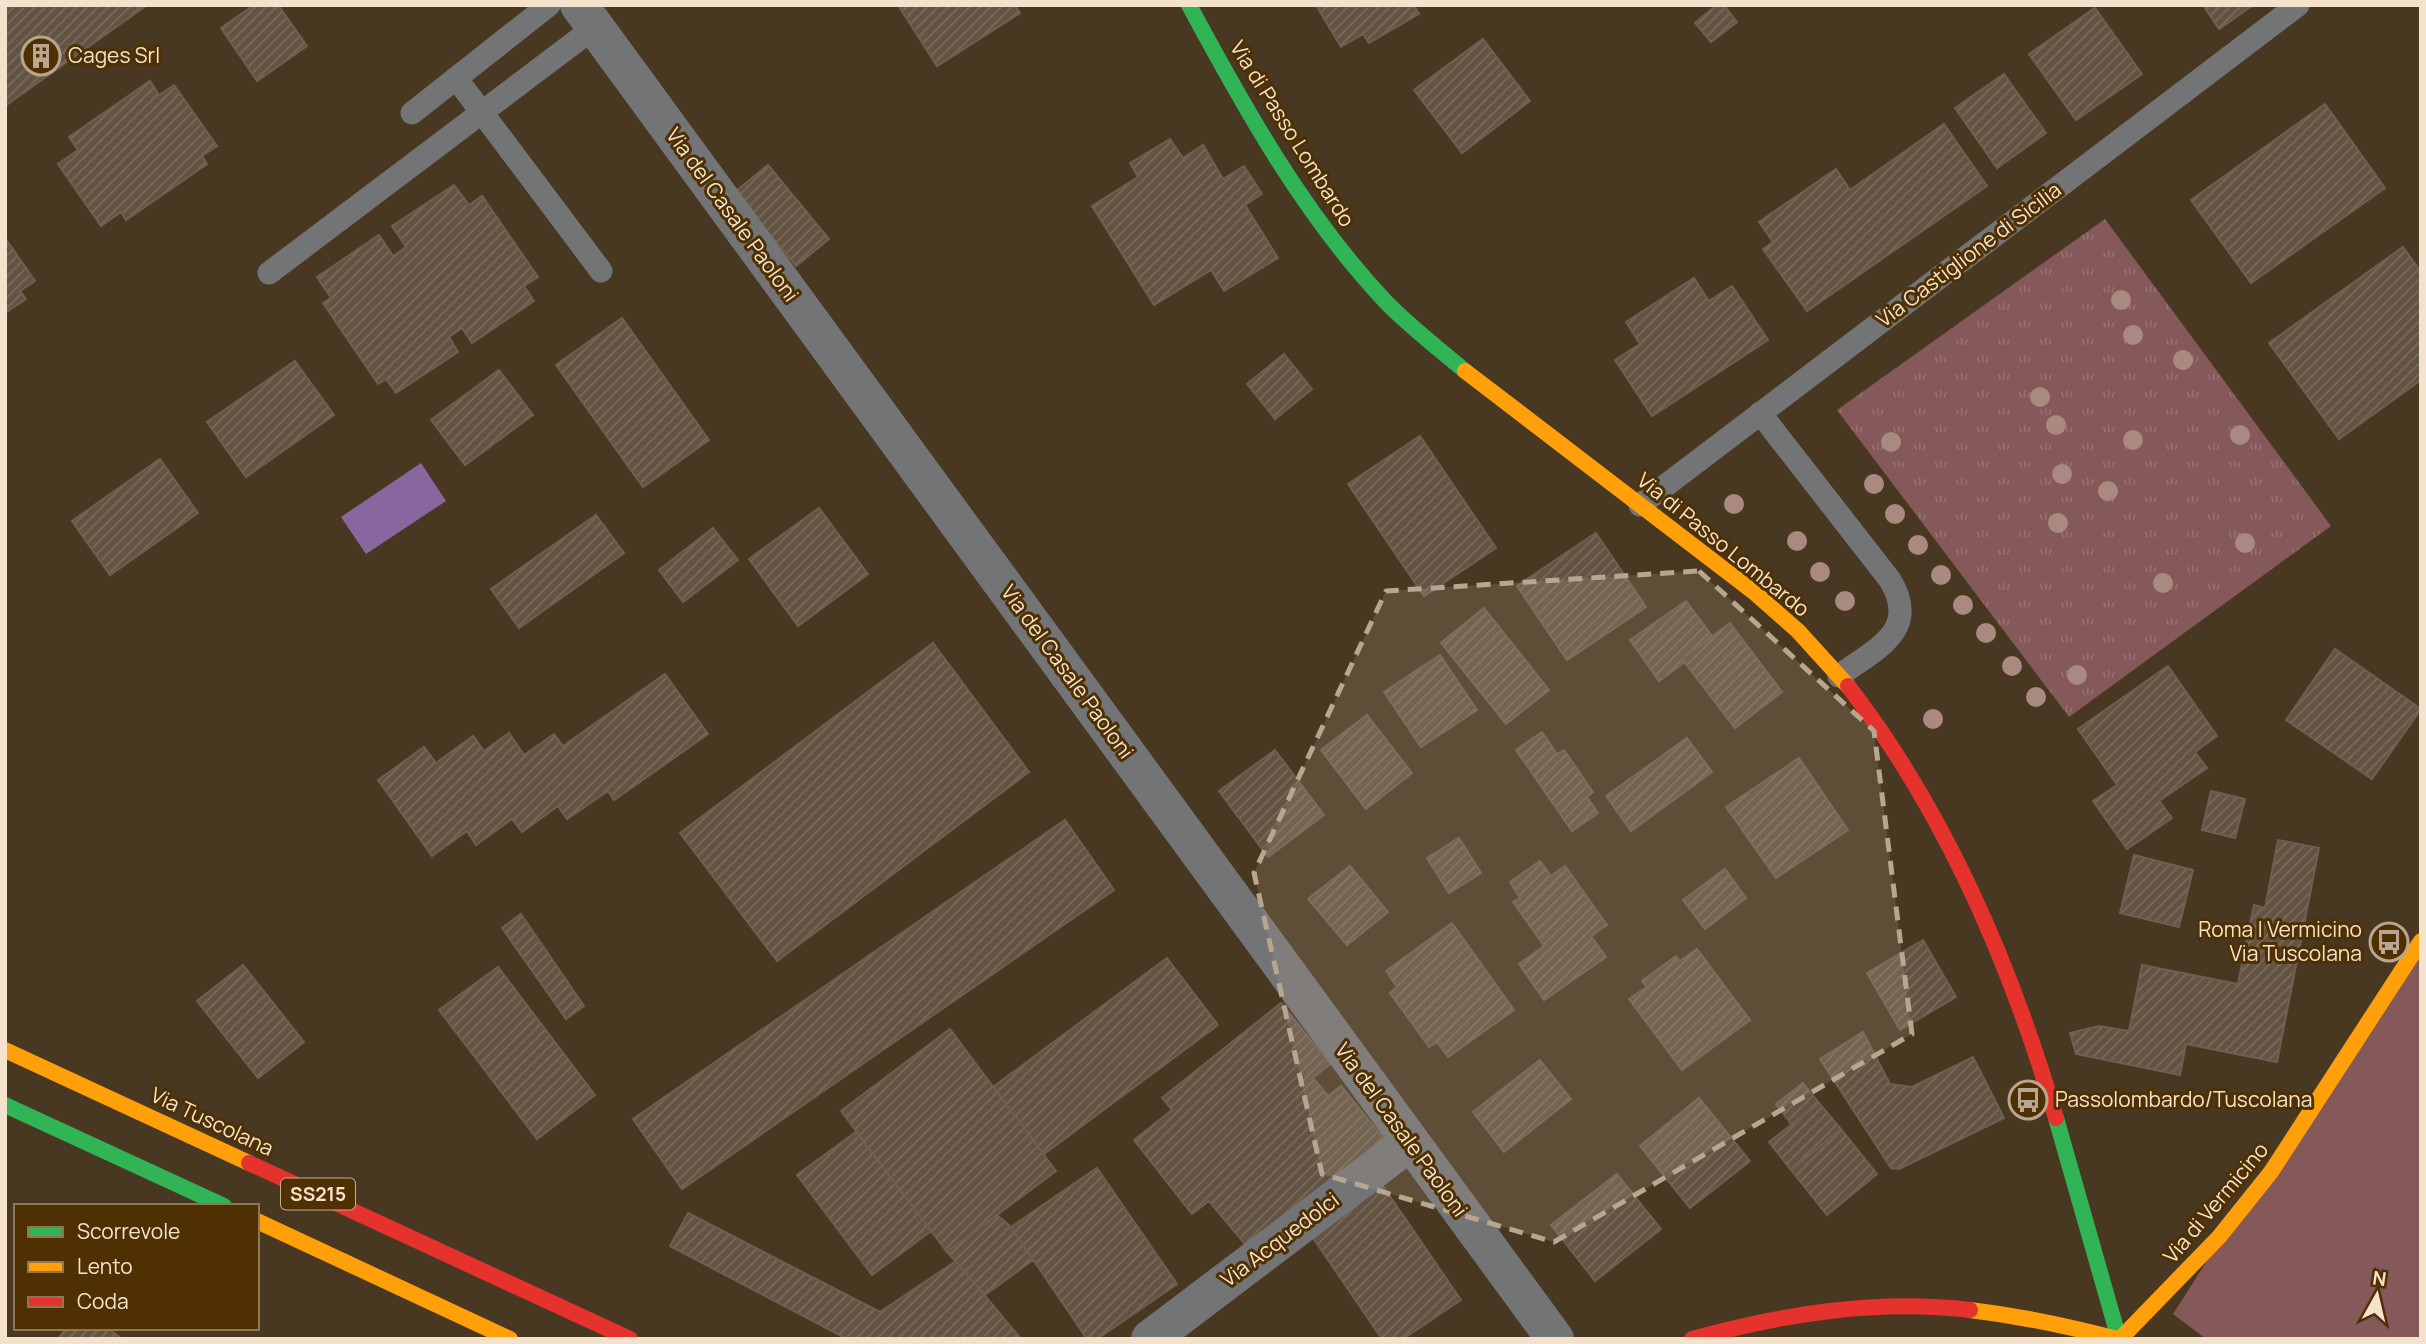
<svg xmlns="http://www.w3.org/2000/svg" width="2426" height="1344" viewBox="0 0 2426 1344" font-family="Manrope,sans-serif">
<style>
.grass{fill:#85585a}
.park{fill:url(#park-tufts)}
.water{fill:#8a669e}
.building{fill:url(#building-hatch);stroke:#6f5f50;stroke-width:2}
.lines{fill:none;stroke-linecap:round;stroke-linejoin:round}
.lane{stroke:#727476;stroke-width:23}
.street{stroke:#727476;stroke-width:38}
.fast{stroke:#30b455;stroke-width:16}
.slow{stroke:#ff9f0a;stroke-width:16}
.jam{stroke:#e5322d;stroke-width:16}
.tree{fill:#aa8981}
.marked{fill:#b8a690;fill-opacity:0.2;stroke:#b8a690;stroke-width:5;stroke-dasharray:14 9;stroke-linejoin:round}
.labels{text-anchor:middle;stroke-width:6;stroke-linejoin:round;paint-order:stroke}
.shield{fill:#4e3003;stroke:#c2ad90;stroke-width:2}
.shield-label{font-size:19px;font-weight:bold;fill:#f4e2cc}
.poi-label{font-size:21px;fill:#f4e2cc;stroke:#4e3003;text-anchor:start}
.street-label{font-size:21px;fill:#f4e2cc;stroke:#4e3003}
</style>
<defs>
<pattern id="park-tufts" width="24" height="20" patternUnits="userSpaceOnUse" patternTransform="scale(1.75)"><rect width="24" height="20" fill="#85585a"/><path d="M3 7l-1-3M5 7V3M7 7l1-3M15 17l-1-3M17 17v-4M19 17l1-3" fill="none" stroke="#977070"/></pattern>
<pattern id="building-hatch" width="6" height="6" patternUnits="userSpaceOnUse" patternTransform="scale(1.75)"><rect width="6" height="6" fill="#625342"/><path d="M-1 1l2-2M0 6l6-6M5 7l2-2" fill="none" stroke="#796b5c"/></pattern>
</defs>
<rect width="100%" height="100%" fill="#483821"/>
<path class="grass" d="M2421 941V1339H2206L2173 1314 2235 1217Z"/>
<path class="park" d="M2105 219 2331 526 2069 717 1837 410Z"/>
<path class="water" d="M421 463 446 501 366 554 341 517Z"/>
<path class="building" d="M5 5H147L5 106Z
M254 5H278L307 46 257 81 221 28Z
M898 5H1015L1020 13 937 66Z
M1316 5H1414L1419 14 1369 43 1363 34 1341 47Z
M1717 5H1724L1737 22 1711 42 1695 23Z
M2203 5H2253L2219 29Z
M2095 8 2142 74 2076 120 2029 54Z
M1483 39 1530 101 1462 153 1414 90Z
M2004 74 2046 133 1997 168 1955 108Z
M150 81 159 95 174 85 217 146 202 156 207 164 126 220 121 212 101 226 58 164 78 150 69 137Z
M2325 104 2385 188 2251 283 2191 200Z
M1944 124 1987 186 1807 311 1763 249 1773 242 1759 222 1836 169 1850 190Z
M1170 139 1183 158 1203 145 1223 179 1244 166 1262 194 1245 205 1278 258 1224 291 1211 270 1154 305 1092 206 1138 177 1130 163Z
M768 165 829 239 796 266 735 192Z
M454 185 469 205 482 196 538 277 524 286 534 301 472 343 462 328 449 337 458 352 396 393 386 379 378 384 323 303 331 298 317 277 379 235 393 256 406 247 392 226Z
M5 238 35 281 20 291 26 299 5 313Z
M2403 247 2421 272V380L2339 439 2269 343Z
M1694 278 1709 301 1732 286 1768 340 1652 416 1615 360 1640 344 1626 322Z
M622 318 709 440 643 487 556 365Z
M1284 354 1312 389 1275 419 1247 384Z
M295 361 334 415 246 477 207 422Z
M499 370 533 415 465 465 431 420Z
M1420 436 1496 548 1424 596 1348 484Z
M160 459 198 513 110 575 72 521Z
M819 508 868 574 798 626 749 559Z
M596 515 624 553 519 628 491 589Z
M713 528 738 560 683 602 659 570Z
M1596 533 1646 607 1567 660 1517 586Z
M1686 601 1712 636 1682 659 1685 662 1659 681 1630 640Z
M1484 608 1549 690 1506 724 1441 643Z
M1730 623 1782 692 1735 728 1682 659Z
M933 643 1029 772 777 961 680 833Z
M2335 649 2421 709 2372 779 2286 720Z
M1440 655 1477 710 1421 747 1384 692Z
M2168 666 2217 736 2195 752 2207 768 2159 801 2172 818 2127 849 2093 801 2117 785 2078 729Z
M665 674 708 734 614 800 608 791 567 819 558 806 522 832 512 819 476 845 467 831 432 856 378 780 424 747 436 763 473 736 484 751 509 733 524 755 554 734 563 746Z
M1367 715 1412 773 1366 809 1321 750Z
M1542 732 1557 754 1564 750 1593 792 1587 797 1598 813 1572 831 1516 750Z
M1687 738 1712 772 1631 831 1606 796Z
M1275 750 1324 815 1268 857 1219 791Z
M1799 758 1848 830 1776 878 1726 807Z
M2211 791 2245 799 2235 838 2202 830Z
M1065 820 1114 890 682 1189 633 1119Z
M1459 838 1481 873 1449 893 1427 858Z
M2278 840 2319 848 2302 935 2250 924 2254 905 2265 908Z
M2134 855 2193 870 2179 927 2120 913Z
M1540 861 1551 876 1565 866 1607 925 1591 936 1606 957 1544 1000 1519 964 1544 946 1513 902 1520 898 1510 882Z
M1350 866 1388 912 1347 945 1308 899Z
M1725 869 1746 898 1705 929 1683 900Z
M521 914 584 1006 566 1019 502 928Z
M1452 923 1514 1010 1448 1057 1437 1042 1429 1047 1390 993 1397 987 1386 971Z
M2250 924 2302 935 2277 1062 2186 1044 2180 1075 2076 1054 2070 1033 2099 1026 2129 1031 2142 965 2238 984Z
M1923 940 1956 997 1900 1030 1867 973Z
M1697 949 1750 1020 1682 1070 1629 999 1647 987 1642 981 1676 956 1680 961Z
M1167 958 1218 1025 1044 1154 993 1087Z
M243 965 304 1042 258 1078 197 1001Z
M498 967 595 1095 537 1139 439 1010Z
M1281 1003 1330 1064 1313 1078 1328 1096 1341 1086 1385 1140 1250 1250 1209 1201 1192 1214 1134 1140 1172 1110 1162 1098Z
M950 1029 1056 1171 947 1252 841 1111Z
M1863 1032 1890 1084 1912 1087 1973 1057 2004 1118 1899 1169 1891 1168 1820 1059Z
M1540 1060 1571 1099 1504 1152 1473 1112Z
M1803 1083 1819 1103 1792 1125 1776 1104Z
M1699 1098 1750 1161 1690 1208 1640 1146Z
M1819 1103 1841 1129 1791 1170 1769 1142Z
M1841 1129 1877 1174 1827 1215 1791 1170Z
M856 1132 931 1231 872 1275 797 1175Z
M1097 1168 1177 1284 1097 1339H1087L1011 1227Z
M1617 1174 1661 1229 1595 1281 1551 1225Z
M1383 1186 1461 1300 1403 1339H1382L1311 1235Z
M688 1213 880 1312 956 1261 1021 1339H847L670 1246Z
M997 1215 1011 1227 1033 1260 985 1295 947 1252Z
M66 1328H108L122 1339H58Z"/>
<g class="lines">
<path class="lane" d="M456 78 601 271
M412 113 549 5
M269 273 595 27
M1760 413 1890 580C1921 631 1875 649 1839 676
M1640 505 2298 5"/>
<path class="street" d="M579 5 1555 1339
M1150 1339 1410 1142"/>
<path class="fast" d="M1189 5C1245 109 1304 215 1385 301 1409 326 1439 349 1465 371
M5 1105 224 1206
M2056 1118 2119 1339"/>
<path class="slow" d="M1465 371 1755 593 1798 631 1848 686
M5 1050 249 1163
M257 1221 510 1339
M1970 1310C2020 1316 2068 1326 2117 1339
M2120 1339 2219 1237 2271 1172 2421 941"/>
<path class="jam" d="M1848 686C1946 813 2011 965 2056 1118
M249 1163 630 1339
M1692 1339C1783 1314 1876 1299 1970 1310"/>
</g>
<g class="tree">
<circle cx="2121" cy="300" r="10"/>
<circle cx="2133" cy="335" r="10"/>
<circle cx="2183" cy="360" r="10"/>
<circle cx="2040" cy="397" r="10"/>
<circle cx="2056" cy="425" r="10"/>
<circle cx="2240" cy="435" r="10"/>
<circle cx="2133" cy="440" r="10"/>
<circle cx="1891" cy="442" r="10"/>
<circle cx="2062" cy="474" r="10"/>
<circle cx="1874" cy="484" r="10"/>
<circle cx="2108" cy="491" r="10"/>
<circle cx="1734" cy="504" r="10"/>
<circle cx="1895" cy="514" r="10"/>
<circle cx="2058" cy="523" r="10"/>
<circle cx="1797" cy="541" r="10"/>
<circle cx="2245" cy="543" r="10"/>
<circle cx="1918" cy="545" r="10"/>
<circle cx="1820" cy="572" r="10"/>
<circle cx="1941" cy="575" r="10"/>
<circle cx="2163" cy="583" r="10"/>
<circle cx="1845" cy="601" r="10"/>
<circle cx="1963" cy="605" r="10"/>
<circle cx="1986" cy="633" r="10"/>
<circle cx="2012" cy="666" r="10"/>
<circle cx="2077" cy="675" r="10"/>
<circle cx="2036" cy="697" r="10"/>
<circle cx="1933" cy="719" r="10"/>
</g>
<path class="marked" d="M1699 571 1874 731 1912 1034 1554 1242 1322 1174 1254 873 1386 591Z"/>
<defs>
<symbol id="building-ring" viewBox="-11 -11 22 22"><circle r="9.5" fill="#4e3003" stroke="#b8a690" stroke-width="1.5"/><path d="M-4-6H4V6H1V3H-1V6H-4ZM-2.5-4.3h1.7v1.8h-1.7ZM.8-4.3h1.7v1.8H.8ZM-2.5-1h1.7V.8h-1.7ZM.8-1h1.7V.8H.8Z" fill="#b8a690"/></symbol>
<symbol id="bus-ring" viewBox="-11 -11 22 22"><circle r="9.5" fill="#4e3003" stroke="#b8a690" stroke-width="1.5"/><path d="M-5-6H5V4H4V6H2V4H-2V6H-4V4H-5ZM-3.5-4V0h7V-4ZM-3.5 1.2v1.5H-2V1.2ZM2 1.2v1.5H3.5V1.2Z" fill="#b8a690"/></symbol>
</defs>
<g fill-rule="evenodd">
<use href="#building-ring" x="19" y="34" width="44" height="44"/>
<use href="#bus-ring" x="2367" y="920" width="44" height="44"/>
<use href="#bus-ring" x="2006" y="1078" width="44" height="44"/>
</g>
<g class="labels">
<rect class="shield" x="281" y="1178.5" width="74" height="31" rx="5"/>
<g class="shield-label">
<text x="318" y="1201">SS215</text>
</g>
<g class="poi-label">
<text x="68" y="63">Cages Srl</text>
<text x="2362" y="937" text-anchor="end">Roma | Vermicino<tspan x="2362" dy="24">Via Tuscolana</tspan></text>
<text x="2055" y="1107">Passolombardo/Tuscolana</text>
</g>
<g class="street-label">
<text transform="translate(1292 134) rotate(58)" y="7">Via di Passo Lombardo</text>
<text transform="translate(732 215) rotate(54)" y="7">Via del Casale Paoloni</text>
<text transform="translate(1969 255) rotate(-37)" y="7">Via Castiglione di Sicilia</text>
<text transform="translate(1723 545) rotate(39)" y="7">Via di Passo Lombardo</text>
<text transform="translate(1067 672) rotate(54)" y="7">Via del Casale Paoloni</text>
<text transform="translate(212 1122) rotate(25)" y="7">Via Tuscolana</text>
<text transform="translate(1401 1130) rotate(54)" y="7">Via del Casale Paoloni</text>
<text transform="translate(2216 1203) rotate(-50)" y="7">Via di Vermicino</text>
<text transform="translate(1280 1240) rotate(-37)" y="7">Via Acquedolci</text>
</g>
</g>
<rect width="2426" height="1344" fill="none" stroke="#f4e2cc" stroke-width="14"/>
<rect x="14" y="1204" width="245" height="126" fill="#4e3003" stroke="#907753" stroke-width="2"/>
<rect x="28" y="1227" width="35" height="10" fill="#30b455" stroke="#907753" stroke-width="2"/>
<text x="77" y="1239" font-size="21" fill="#f4e2cc">Scorrevole</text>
<rect x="28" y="1262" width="35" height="10" fill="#ff9f0a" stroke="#907753" stroke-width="2"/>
<text x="77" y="1274" font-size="21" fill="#f4e2cc">Lento</text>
<rect x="28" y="1297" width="35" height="10" fill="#e5322d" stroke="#907753" stroke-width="2"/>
<text x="77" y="1309" font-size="21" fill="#f4e2cc">Coda</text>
<g transform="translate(2377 1295) rotate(8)" stroke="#4e3003" stroke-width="5" paint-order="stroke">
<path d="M0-5L12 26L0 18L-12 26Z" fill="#f4e2cc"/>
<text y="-10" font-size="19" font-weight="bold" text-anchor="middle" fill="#f4e2cc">N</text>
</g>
</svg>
